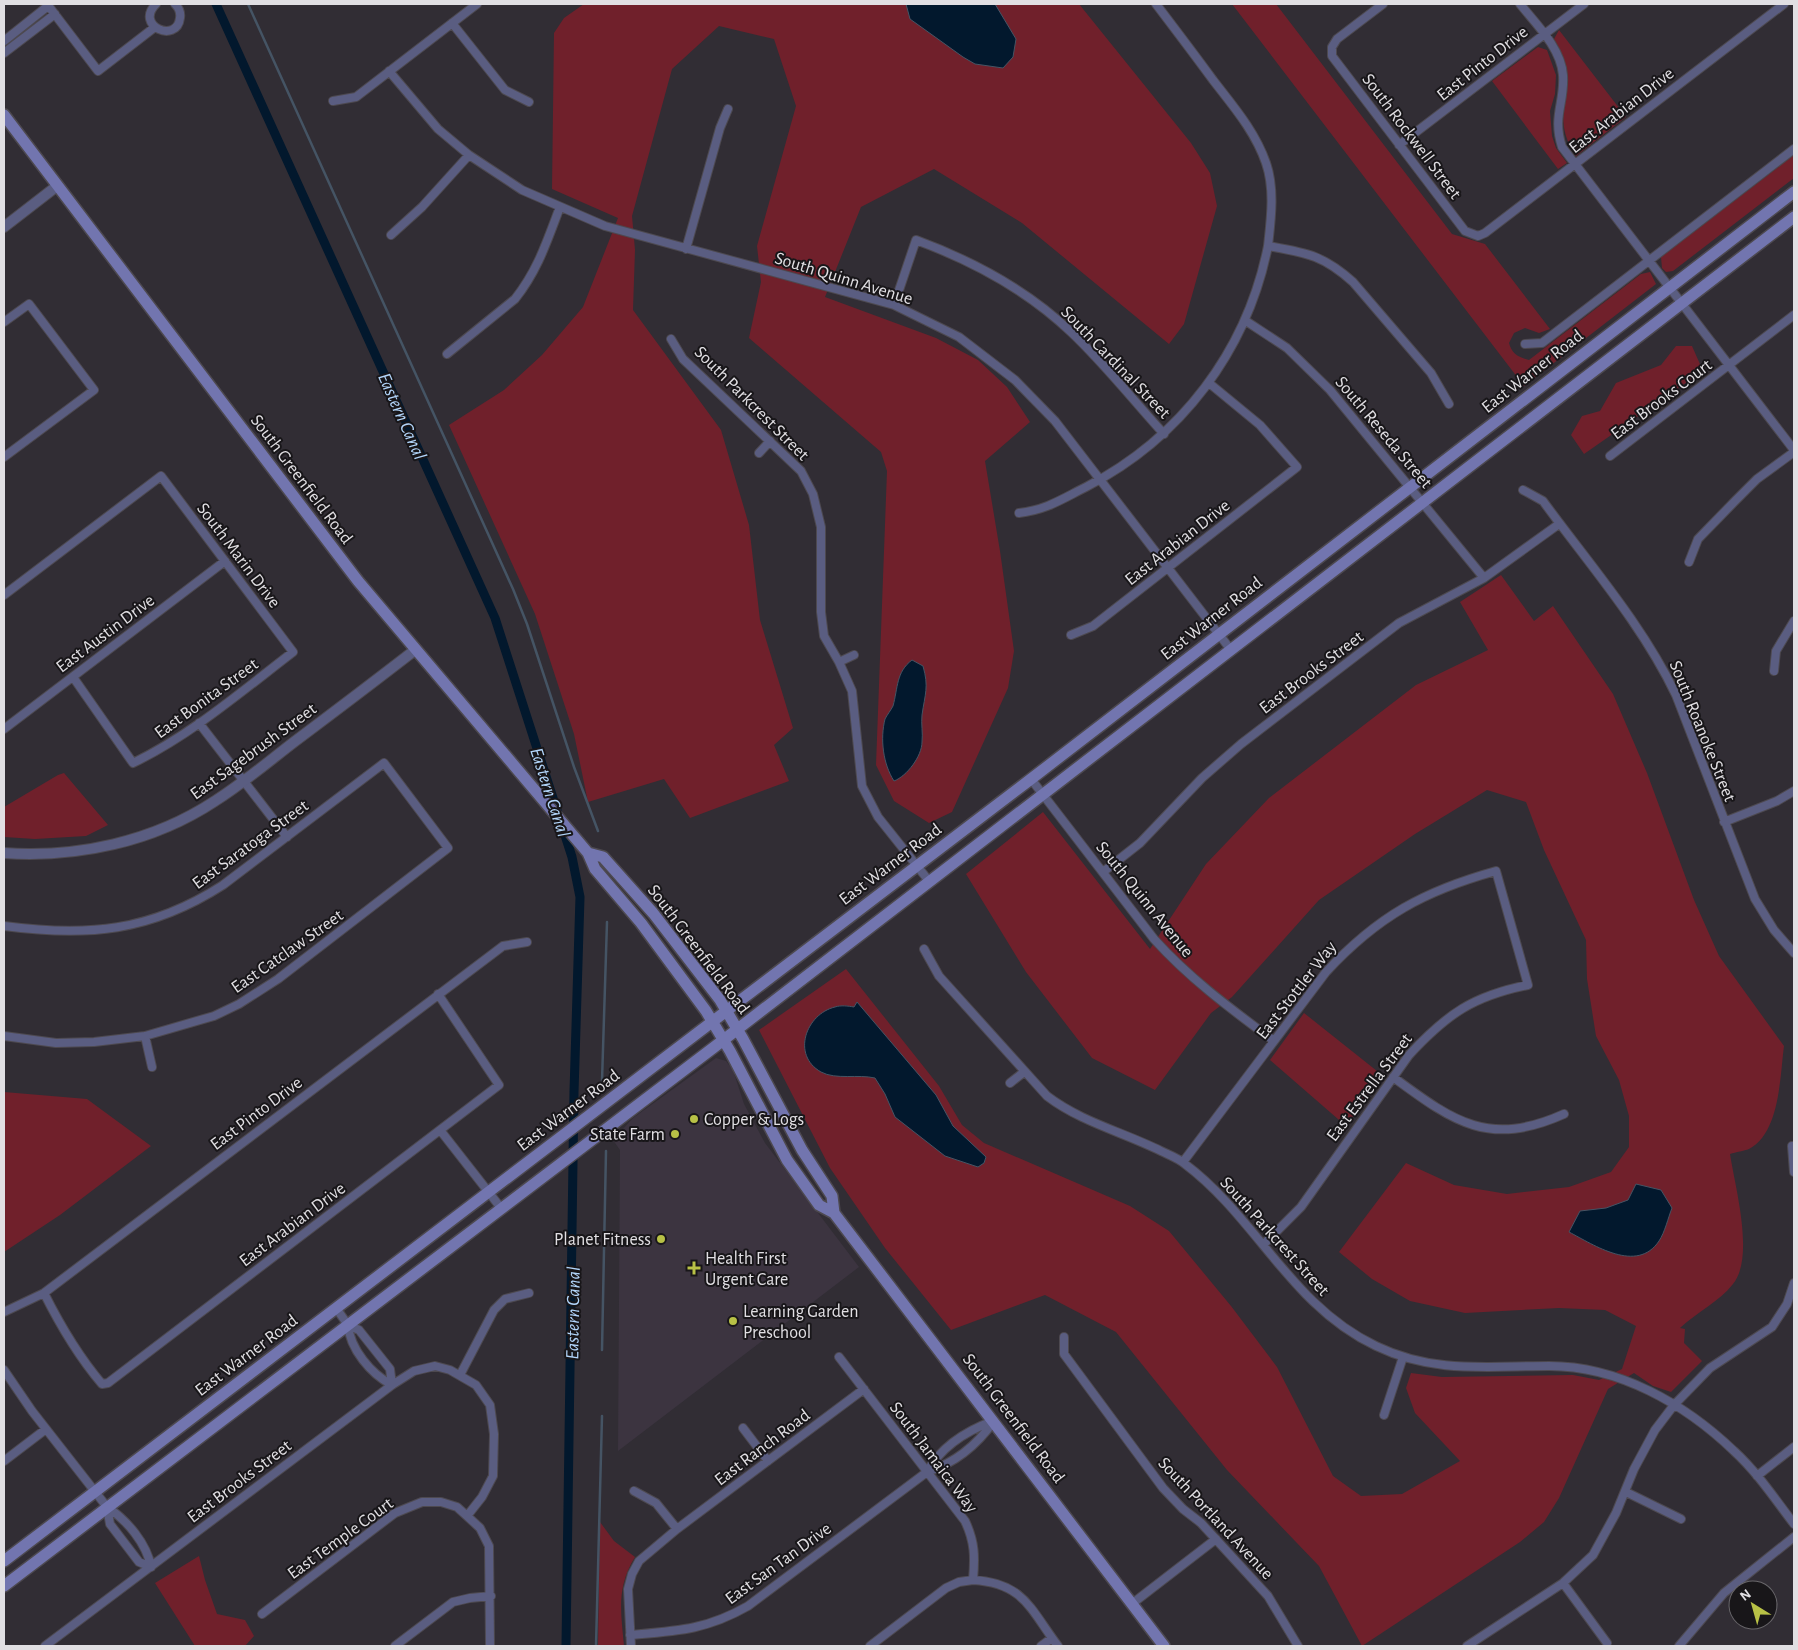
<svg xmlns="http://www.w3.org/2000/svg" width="1798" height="1650" viewBox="0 0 1798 1650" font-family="'Alegreya Sans',sans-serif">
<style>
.built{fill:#3c3440}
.green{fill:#70202b}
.water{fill:#02182d;stroke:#455464}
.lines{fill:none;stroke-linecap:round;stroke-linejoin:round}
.stream{stroke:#455464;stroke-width:2.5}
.canal{stroke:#02182d;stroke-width:9}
.minor-casing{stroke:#4d4950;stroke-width:10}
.tertiary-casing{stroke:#4d4950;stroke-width:12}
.secondary-casing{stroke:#4d4950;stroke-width:14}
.minor{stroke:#5a5d81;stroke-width:8}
.tertiary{stroke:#5a5d81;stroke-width:10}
.secondary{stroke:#7275af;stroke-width:11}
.poi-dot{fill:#b8c146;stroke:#181619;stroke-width:2}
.labels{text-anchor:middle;stroke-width:4;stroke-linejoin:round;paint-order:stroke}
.street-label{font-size:18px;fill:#e1dfe3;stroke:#181619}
.poi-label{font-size:18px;fill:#e1dfe3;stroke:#181619;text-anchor:start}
.water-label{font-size:19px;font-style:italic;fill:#b2d5fa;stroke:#181619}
</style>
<rect width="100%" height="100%" fill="#312d34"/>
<path class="built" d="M716 1058 726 1061 733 1070 744 1104 765 1143 859 1267 618 1451 620 1150 613 1140 633 1118Z"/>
<path class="green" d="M584 4H1079L1191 143 1210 173 1217 206 1184 324 1169 344 1022 223 934 169 861 207 825 297 936 338 978 360 1007 387 1030 422 985 461 1000 551 1014 651 1008 688 952 812 929 823 894 801 876 765 887 471 881 452 749 338 761 282 757 246 796 106 774 39 719 26 672 69 632 216 635 250 633 310 721 430 749 525 760 620 793 728 774 745 789 781 690 818 664 779 588 802 574 734 535 614 449 425 504 390 542 355 583 307 618 218 552 189 554 33 564 18Z
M1232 4H1276L1452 234 1485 244 1550 329 1539 333 1525 328 1514 333 1509 343C1512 354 1518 357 1529 360L1641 274 1650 272 1656 284 1524 386Z
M1559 30 1626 117 1576 156C1545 111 1584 86 1554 39Z
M1538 47 1547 50 1556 75 1555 94 1550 111 1552 136 1556 148 1567 163 1558 169 1492 81Z
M1794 155V178L1673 271 1666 272 1662 268 1661 257Z
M1676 346H1692L1703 371 1584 454 1571 435 1582 416 1600 411 1616 383 1661 365Z
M1501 575 1534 621 1553 606 1613 694 1647 773 1694 900 1719 956 1784 1046C1780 1076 1780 1133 1749 1149 1744 1151 1736 1152 1730 1154 1735 1187 1755 1257 1733 1284 1719 1302 1697 1312 1680 1328L1685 1329 1684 1343 1702 1361 1671 1392 1653 1386 1634 1373 1608 1389 1559 1498 1544 1522 1520 1542 1362 1646 1319 1566 1227 1470 1116 1332 1045 1295 951 1330 885 1248 830 1168 759 1030 846 969 939 1086 962 1125 984 1143 1130 1206 1169 1231 1231 1306 1277 1367 1333 1476 1361 1496 1402 1494 1460 1461 1415 1413 1406 1388 1411 1373 1442 1377 1573 1375 1599 1380 1622 1369 1636 1326 1605 1310 1559 1308 1465 1313 1410 1301 1372 1279 1339 1252 1406 1163 1454 1185 1507 1194 1569 1187 1611 1172 1629 1147V1116L1619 1080 1596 1036 1587 979 1586 940 1544 850 1526 802 1487 790 1415 834 1319 900 1232 997 1211 1013 1155 1090 1092 1058 1026 972 966 874 1043 812 1150 949 1206 864 1269 798 1416 685 1488 650 1460 602Z
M64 773 108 825 86 836 35 839 4 837V807L58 775Z
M1304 1013 1382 1075 1346 1126 1270 1060Z
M4 1092 87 1099 151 1146 60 1215 4 1252Z
M600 1522 614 1541 635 1557C616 1588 621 1612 624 1646H598Z
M199 1556 205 1580 217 1614 245 1620 254 1636 245 1646H195L155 1583Z"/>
<path class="water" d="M906 4H995L1016 39 1013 57 1003 68 975 64 963 57 910 19Z
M912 660 923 666C929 687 925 694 922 715 921 724 923 733 922 742 922 756 907 776 894 781 883 764 880 739 885 719 887 715 891 710 893 706 898 688 896 672 912 660Z
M857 1002 936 1095 953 1126 986 1157 984 1163 978 1167 945 1156 895 1117 885 1094 875 1078C858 1074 836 1080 821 1072 791 1055 806 1014 835 1007 841 1005 848 1006 854 1007Z
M1636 1184 1661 1190 1672 1208C1668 1218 1665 1232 1659 1241 1637 1274 1594 1245 1569 1232L1580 1211 1606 1208 1628 1200Z"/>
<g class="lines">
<path class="stream" d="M248 4 513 589 527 624 574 767 598 831
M602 1081 607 922
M602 1350 606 1151
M596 1646 602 1416"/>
<path class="canal" d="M216 4 495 618 572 857 580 897 574 1092 566 1646"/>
<defs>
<path id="minor" d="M47 4 98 71 155 27
M156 4C134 26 177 44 180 18 181 12 179 8 175 4
M1156 4C1175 29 1194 54 1213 80 1233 106 1255 131 1266 163 1275 189 1271 219 1268 246 1307 253 1323 255 1353 282L1431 373 1449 404
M1383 4 1337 39 1332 47V56L1465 231 1478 236 1485 233 1784 4
M1520 4C1536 24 1561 48 1563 75 1565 103 1552 116 1562 147L1794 450
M452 23 505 90 529 102
M4 41 48 6
M4 53 55 14
M389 71 438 129 469 155 522 190 605 226 894 305 959 337 1015 380 1055 421 1231 650
M333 101 356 97 477 4
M1399 145 1584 4
M391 235 422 207 469 155
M686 249 720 128 728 109
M894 305 916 240C973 261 1027 290 1071 332 1104 363 1133 400 1164 434
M1246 321 1287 348 1330 390 1484 578
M4 322 29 304 94 390 4 457
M671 339 683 359 801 471 813 494 821 527V612L824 636 839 662 852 691 862 786 878 817 929 881
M1525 344 1542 343 1794 149
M447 354 515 299C538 270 547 241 560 207
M759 453 770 441
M1610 456 1794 315
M1523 490 1543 501C1589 564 1642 624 1676 695L1755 899 1774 930 1794 953
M1019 513C1046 510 1062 499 1086 487 1181 438 1247 351 1268 246
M1689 562 1698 539 1735 501 1757 479 1794 452
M4 595 161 476 293 652C242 691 191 735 133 763L73 677
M1071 635 1093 626 1297 467 1260 425 1209 383
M839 662 854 655
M1774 671 1776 651 1794 621
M199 723 287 837
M4 729 225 561
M1031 779 1154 939C1190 979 1231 1009 1274 1041
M1724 822 1777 801 1794 791
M1103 872 1140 843 1202 778 1241 744 1399 623 1484 578 1559 524
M4 926C87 937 150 932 223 885L384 763 448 848 278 979 239 1004 214 1016 145 1036 94 1042 56 1043 4 1036
M924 949 939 976 1047 1096C1081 1122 1123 1132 1161 1151 1169 1155 1178 1158 1185 1164 1257 1218 1291 1306 1376 1346 1434 1374 1488 1366 1549 1366 1619 1366 1685 1404 1734 1451 1757 1472 1775 1499 1794 1524
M145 1036 152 1067
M1393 1077C1453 1121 1488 1148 1564 1114
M1010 1083 1024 1072
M440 1130 501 1208
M1794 1146H1792L1794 1172
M1183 1162 1326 972C1378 916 1424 891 1496 871L1528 985C1473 996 1447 1014 1409 1055L1301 1207 1263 1245
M44 1293C60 1325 79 1357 102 1384L108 1383 499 1085 438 994
M336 1308 348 1325 359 1330 390 1369 392 1385
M4 1312 44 1293 503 946 527 942
M348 1325C350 1349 371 1374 392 1385
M1064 1337V1354L1163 1488 1183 1509 1201 1523 1268 1596 1298 1646
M839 1357 965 1521C975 1542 975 1557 973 1580 1024 1583 1030 1609 1058 1646
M4 1370 32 1411 107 1507C127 1520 147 1544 151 1567
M460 1375 494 1310 505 1299 529 1293
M1384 1415 1403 1357
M743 1428 768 1461
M4 1461 46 1429
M927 1472C941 1447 966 1431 993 1421
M1757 1476 1794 1447
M634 1491 656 1503 677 1529
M1626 1492 1681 1519
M107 1507 110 1524 139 1562 151 1567
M1563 1583 1607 1643
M1133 1603 1216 1539
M262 1614 395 1513 422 1502H441L457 1507 467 1516
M630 1635C677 1631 706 1630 748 1606L927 1472C955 1463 977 1445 994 1421
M45 1646 392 1385 414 1371 435 1366 450 1370 476 1385 490 1405 494 1434 493 1476 482 1497 467 1516 480 1528 489 1546 490 1646
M395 1646 453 1602 470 1598 491 1596
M631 1646 628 1589 632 1574 639 1561 677 1529 864 1389
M870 1646 946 1588 959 1582 973 1580
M1041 1646 1052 1638
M1467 1646 1563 1583 1593 1555 1616 1513 1634 1469 1655 1430 1674 1405 1710 1368 1772 1327 1787 1304 1794 1283
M1679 1646 1724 1593 1794 1537"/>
<path id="tertiary" d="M4 227 57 186
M4 853C77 858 153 842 215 801 242 784 268 762 294 742 334 712 375 681 415 650"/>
<path id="secondary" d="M4 115 358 581 588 853 595 869 641 923 706 1011 730 1051 787 1160 819 1205 834 1213 1164 1646
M588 853 603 857 653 913 720 1000 743 1039 802 1150 832 1196 834 1213
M4 1561 1031 779 1794 192
M4 1586 713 1048 1794 217"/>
</defs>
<use href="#minor" class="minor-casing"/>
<use href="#tertiary" class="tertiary-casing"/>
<use href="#secondary" class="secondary-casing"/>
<use href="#minor" class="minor"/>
<use href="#tertiary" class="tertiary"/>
<use href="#secondary" class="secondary"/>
</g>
<g class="poi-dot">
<circle cx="694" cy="1119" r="5"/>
<circle cx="675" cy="1134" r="5"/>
<circle cx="661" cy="1239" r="5"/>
<path d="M691.5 1260.5h5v5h5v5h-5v5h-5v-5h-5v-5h5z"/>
<circle cx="733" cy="1321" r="5"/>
</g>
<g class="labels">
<g class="street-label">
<text transform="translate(1482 63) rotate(-38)" y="6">East Pinto Drive</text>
<text transform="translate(1621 110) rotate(-38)" y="6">East Arabian Drive</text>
<text transform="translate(1412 136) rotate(53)" y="6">South Rockwell Street</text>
<text transform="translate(844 278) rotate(17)" y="6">South Quinn Avenue</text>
<text transform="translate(1116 362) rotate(46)" y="6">South Cardinal Street</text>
<text transform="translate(1532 371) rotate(-38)" y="6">East Warner Road</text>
<text transform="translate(1661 399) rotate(-37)" y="6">East Brooks Court</text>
<text transform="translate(752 403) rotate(45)" y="6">South Parkcrest Street</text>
<text transform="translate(1384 432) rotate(50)" y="6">South Reseda Street</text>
<text transform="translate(302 479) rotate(53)" y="6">South Greenfield Road</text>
<text transform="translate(1177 542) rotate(-38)" y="6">East Arabian Drive</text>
<text transform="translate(239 555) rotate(53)" y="6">South Marin Drive</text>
<text transform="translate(1211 618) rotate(-38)" y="6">East Warner Road</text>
<text transform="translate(105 633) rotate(-37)" y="6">East Austin Drive</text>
<text transform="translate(1311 672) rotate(-37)" y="6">East Brooks Street</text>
<text transform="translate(206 698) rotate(-36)" y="6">East Bonita Street</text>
<text transform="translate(1703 731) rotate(68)" y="6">South Roanoke Street</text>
<text transform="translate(253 751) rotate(-36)" y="6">East Sagebrush Street</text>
<text transform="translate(250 844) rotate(-36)" y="6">East Saratoga Street</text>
<text transform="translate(890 864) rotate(-37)" y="6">East Warner Road</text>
<text transform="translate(1145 899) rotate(51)" y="6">South Quinn Avenue</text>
<text transform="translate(699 949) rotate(53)" y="6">South Greenfield Road</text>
<text transform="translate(287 951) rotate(-35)" y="6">East Catclaw Street</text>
<text transform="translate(1296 990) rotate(-52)" y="6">East Stottler Way</text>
<text transform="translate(1369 1087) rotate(-53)" y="6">East Estrella Street</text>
<text transform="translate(568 1110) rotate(-37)" y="6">East Warner Road</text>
<text transform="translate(256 1113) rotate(-37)" y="6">East Pinto Drive</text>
<text transform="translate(292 1224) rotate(-37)" y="6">East Arabian Drive</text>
<text transform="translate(1275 1236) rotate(48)" y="6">South Parkcrest Street</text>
<text transform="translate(246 1355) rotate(-37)" y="6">East Warner Road</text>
<text transform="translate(1014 1418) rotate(53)" y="6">South Greenfield Road</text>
<text transform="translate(762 1447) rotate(-37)" y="6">East Ranch Road</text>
<text transform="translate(934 1457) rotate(53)" y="6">South Jamaica Way</text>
<text transform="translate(239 1481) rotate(-37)" y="6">East Brooks Street</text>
<text transform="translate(1216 1518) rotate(47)" y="6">South Portland Avenue</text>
<text transform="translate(340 1538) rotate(-36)" y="6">East Temple Court</text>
<text transform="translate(778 1563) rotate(-36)" y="6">East San Tan Drive</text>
</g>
<g class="poi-label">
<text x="704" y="1125">Copper &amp; Logs</text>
<text x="665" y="1140" text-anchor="end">State Farm</text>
<text x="651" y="1245" text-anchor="end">Planet Fitness</text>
<text x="705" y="1264">Health First<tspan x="705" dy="21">Urgent Care</tspan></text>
<text x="743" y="1317">Learning Garden<tspan x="743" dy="21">Preschool</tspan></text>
</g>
<g class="water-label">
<text transform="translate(403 416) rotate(66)" y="7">Eastern Canal</text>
<text transform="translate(551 792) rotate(72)" y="7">Eastern Canal</text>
<text transform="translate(572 1313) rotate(-89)" y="7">Eastern Canal</text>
</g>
</g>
<rect width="1798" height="1650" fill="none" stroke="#e1dfe3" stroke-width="10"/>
<g transform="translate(1753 1605) rotate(323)"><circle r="24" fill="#181619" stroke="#68666a"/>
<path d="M0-4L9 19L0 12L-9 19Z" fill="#b8c146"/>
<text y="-8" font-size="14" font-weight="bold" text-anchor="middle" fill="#e1dfe3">N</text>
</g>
</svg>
